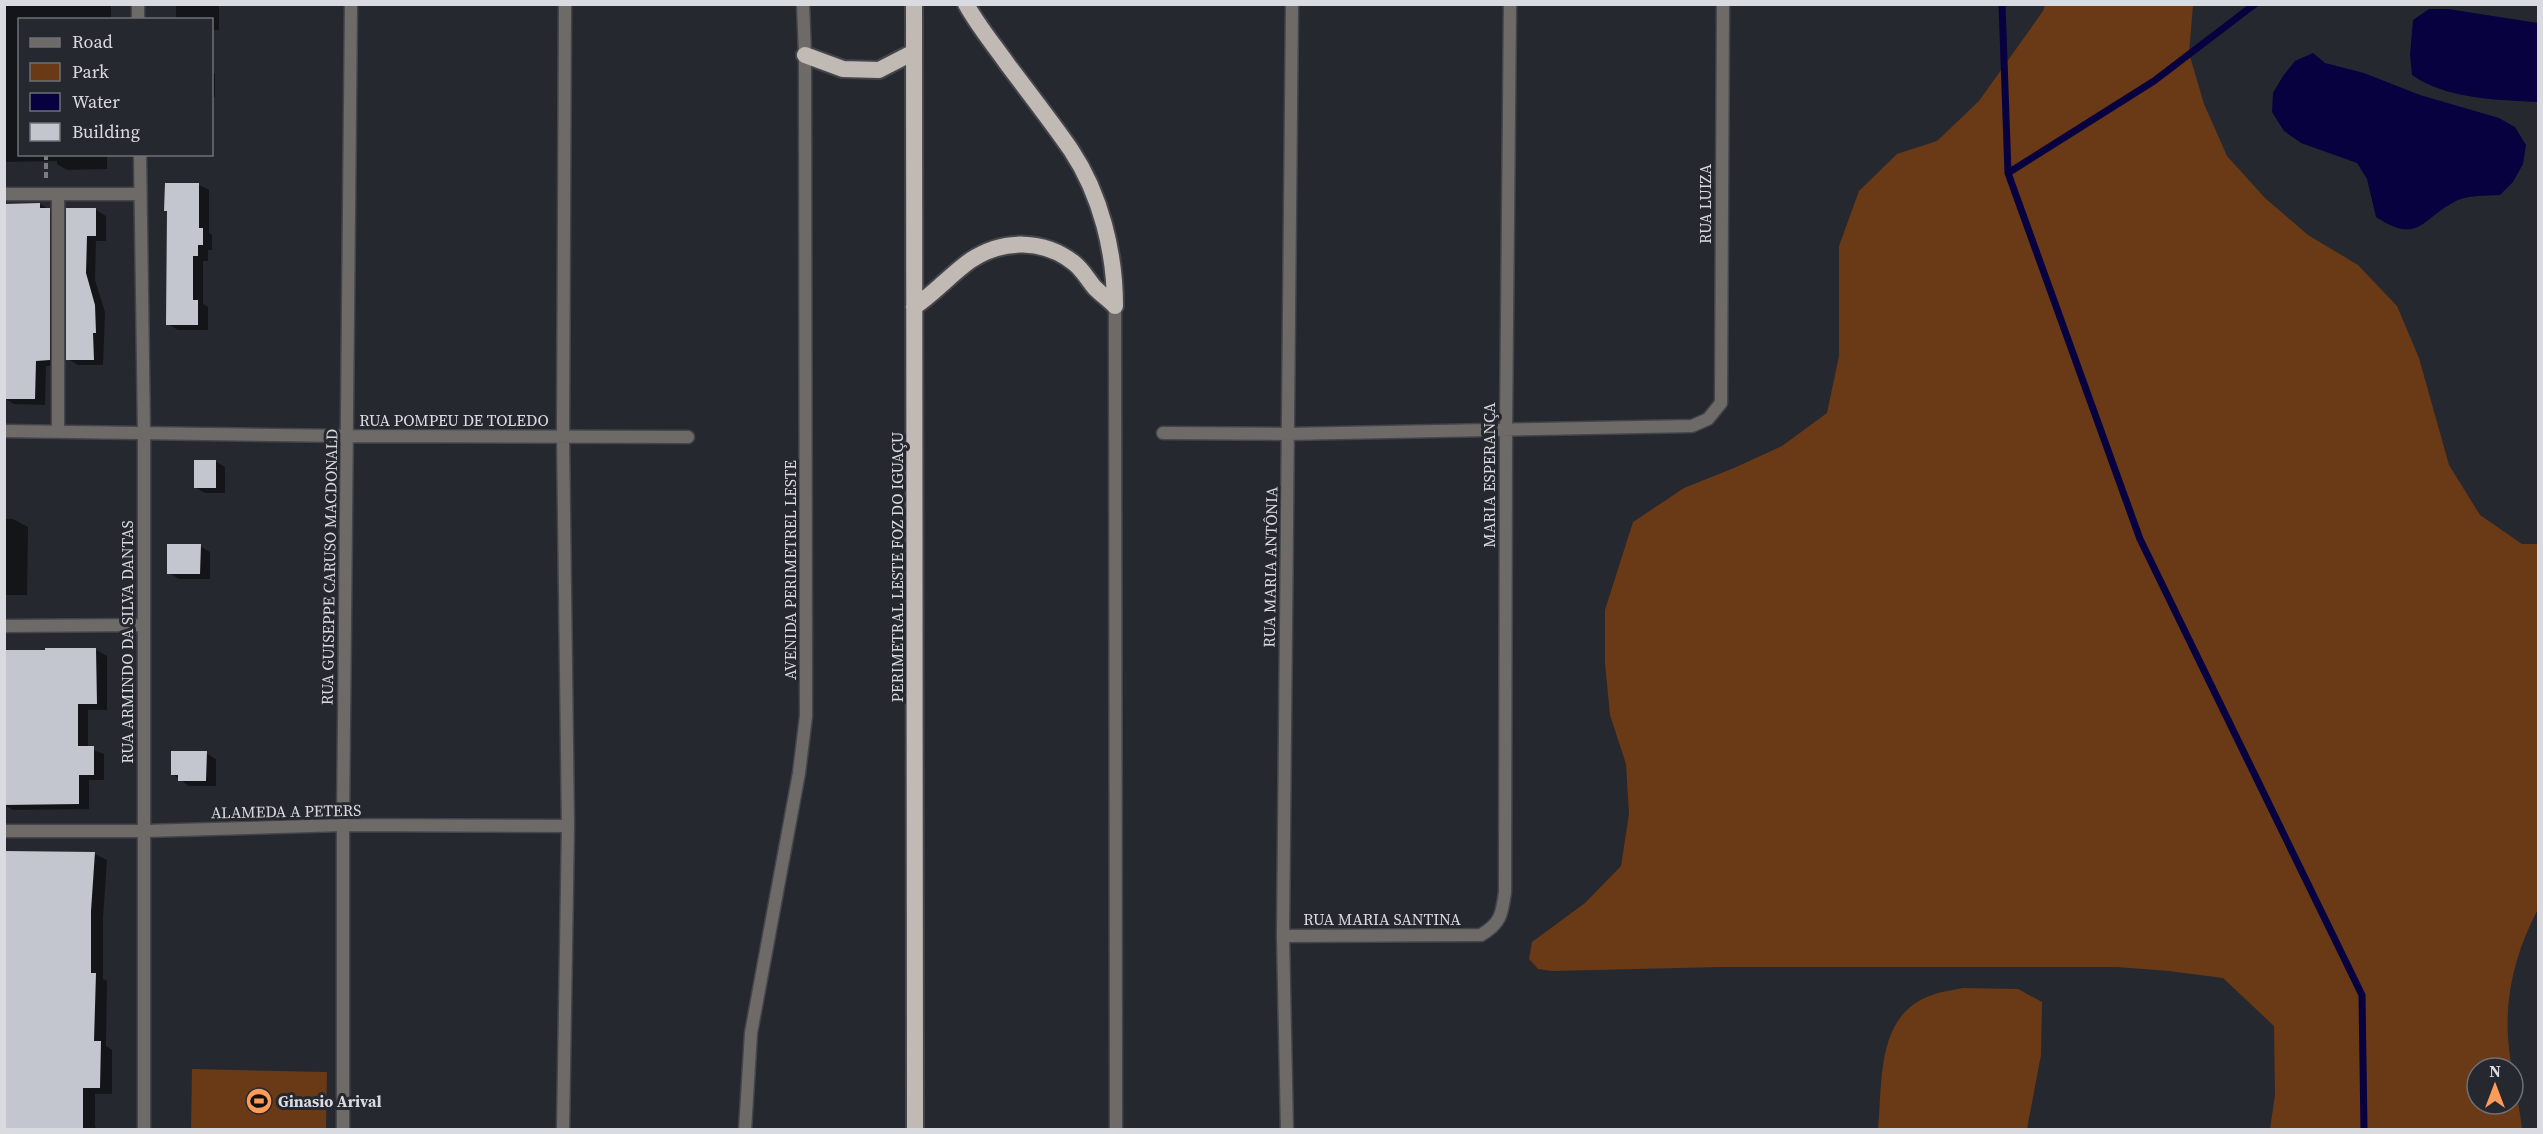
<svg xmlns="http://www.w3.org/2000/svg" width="2543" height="1134" viewBox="0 0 2543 1134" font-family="'Source Serif 4',serif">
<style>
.green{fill:#6a3915;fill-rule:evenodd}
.water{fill:#070140}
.shadow{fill:#0007}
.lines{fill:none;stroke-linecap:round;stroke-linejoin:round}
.stream{stroke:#070140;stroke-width:7}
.building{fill:#c3c6cf}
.minor-casing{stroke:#43454b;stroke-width:15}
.tertiary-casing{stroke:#43454b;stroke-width:15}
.trunk-casing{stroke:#43454b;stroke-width:20}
.path{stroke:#7b7c83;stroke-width:4;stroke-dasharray:6 3;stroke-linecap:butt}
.minor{stroke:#6e6a68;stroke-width:12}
.tertiary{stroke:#6e6a68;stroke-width:12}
.trunk{stroke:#c1b9b4;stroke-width:16}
.labels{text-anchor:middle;stroke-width:6;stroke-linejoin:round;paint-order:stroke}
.street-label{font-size:16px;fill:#dadbe0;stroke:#26282f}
.poi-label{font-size:16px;font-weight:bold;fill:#dadbe0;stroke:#26282f;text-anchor:start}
</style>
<rect width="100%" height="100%" fill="#26282f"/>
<path class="green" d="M2045 5H2193L2189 53 2204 104 2227 156 2265 198 2308 235 2358 265 2397 306 2419 358 2449 465 2480 515 2522 544H2538V909C2517 949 2505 992 2508 1038 2510 1068 2519 1099 2522 1129H2270L2275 1095 2274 1026 2223 978 2169 971 2117 967H1720L1552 971 1538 969 1529 959 1532 942 1585 903 1621 866 1629 814 1626 764 1610 715 1605 663V610L1633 522 1684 488 1734 468 1782 446 1827 413 1839 356V246L1859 191 1897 154 1937 141 1979 101 2043 11ZM2477 1068H2513V1104H2477Z
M1963 988 2018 989 2042 1002 2041 1055 2027 1129H1878C1883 1081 1875 1012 1935 994 1944 991 1954 990 1963 988Z
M192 1069 327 1072 326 1129H191Z"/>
<path class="water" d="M2429 9H2448L2538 23V102C2497 100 2446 99 2412 75L2410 55 2413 20Z
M2313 53 2325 63 2364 73 2420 95 2499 118 2515 127 2526 145 2523 164 2513 182 2500 195C2487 196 2470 195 2458 200 2422 217 2420 246 2376 217L2367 179 2357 163 2301 143 2284 131 2272 112 2273 93 2283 76 2295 61Z"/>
<path class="shadow" d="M4 4H111V20H20V154H107V169L67 170 57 164V161L4 162Z
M176 4H219V30H212V59V20H176Z
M212 73 215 74V97H212Z
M199 185 209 190V233L212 235V250H208V261H203V304L208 307V330H178L168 324Z
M40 204 60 216V366H46L45 405 14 404 4 398Z
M68 210H96L106 216V241H96L95 280 105 312 103 365H78L68 359Z
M215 461 225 467V493H205L195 487Z
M4 519H13L28 527 27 595H4Z
M200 546 210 552V579H179L169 573Z
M96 650 107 656V710H88V748L104 754V780H89V809L13 810 4 805V651Z
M206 753 216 759V786H189L172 774Z
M95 854 107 860 103 918V979L107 981 106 1046 112 1050V1094H95V1127L100 1130H4Z"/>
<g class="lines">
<path class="stream" d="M2002 4 2008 173 2140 539 2362 995 2364 1130
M2008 173 2154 81 2255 4"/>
</g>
<path class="building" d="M165 183H199V228H203V245H198V256H193V300H198V325H166L167 211H164Z
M40 203V208H50V360L36 361 35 399H4V204Z
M66 208H96V236H87L86 273 95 305 96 333H93L94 360H66Z
M194 460H216V488H194Z
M167 544H201L200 574H167Z
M45 648H96L97 704H78V746H94V775H79V804L4 805V650H45Z
M171 751H207L206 781H178V775H171Z
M4 851 95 852 91 911V973H96L94 1041H101L100 1088H83V1130H4Z"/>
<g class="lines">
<defs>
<path id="minor" d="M138 4V20
M140 154 144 432V1130
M4 194H140
M58 194V432
M4 431 347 436 688 437
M1163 433 1288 434 1692 426 1708 419 1721 403 1723 4
M4 626 143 625
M4 831H145L343 825 568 826
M1283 936 1481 935C1501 923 1502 914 1505 892L1506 429 1510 4
M343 1130V825L351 4
M563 1130 568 826 563 436 565 4
M1287 1130 1283 936 1292 4"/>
<path id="tertiary" d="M1115 306 1116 1130
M745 1130 751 1033 799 773 806 716 805 55 803 4"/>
<path id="trunk" d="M914 4 915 1130
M966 4C978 26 994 45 1008 65 1029 93 1051 121 1071 150 1101 195 1115 253 1115 306
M805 55 843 69 879 70 914 52
M914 307C935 293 951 274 971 260 1003 239 1044 239 1074 263 1083 270 1088 280 1095 288 1101 294 1109 300 1115 306"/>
</defs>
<use href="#minor" class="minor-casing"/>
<use href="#tertiary" class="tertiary-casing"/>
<use href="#trunk" class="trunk-casing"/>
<path class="path" d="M46 154V178"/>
<use href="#minor" class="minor"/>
<use href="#tertiary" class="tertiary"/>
<use href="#trunk" class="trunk"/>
</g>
<defs>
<symbol id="stadium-disc" viewBox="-11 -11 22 22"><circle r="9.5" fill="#fe9b59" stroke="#26282f"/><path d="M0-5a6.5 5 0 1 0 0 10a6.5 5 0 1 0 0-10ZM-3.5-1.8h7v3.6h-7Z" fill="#111"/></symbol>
</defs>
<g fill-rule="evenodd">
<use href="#stadium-disc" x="244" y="1086" width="30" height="30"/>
</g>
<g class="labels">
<g class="street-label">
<text transform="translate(1705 204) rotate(-90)" y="6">RUA LUIZA</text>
<text x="454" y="426">RUA POMPEU DE TOLEDO</text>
<text transform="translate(1489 475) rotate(-90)" y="6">MARIA ESPERANÇA</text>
<text transform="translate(329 567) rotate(-89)" y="6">RUA GUISEPPE CARUSO MACDONALD</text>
<text transform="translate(897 567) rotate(-90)" y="6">PERIMETRAL LESTE FOZ DO IGUAÇU</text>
<text transform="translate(1270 567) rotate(-89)" y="6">RUA MARIA ANTÔNIA</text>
<text transform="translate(790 570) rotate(-90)" y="6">AVENIDA PERIMETREL LESTE</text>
<text transform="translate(127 642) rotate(-90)" y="6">RUA ARMINDO DA SILVA DANTAS</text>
<text transform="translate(286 811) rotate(-1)" y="6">ALAMEDA A PETERS</text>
<text x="1382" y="925">RUA MARIA SANTINA</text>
</g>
<g class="poi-label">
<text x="278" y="1107">Ginasio Arival</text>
</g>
</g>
<rect width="2543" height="1134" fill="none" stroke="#dadbe0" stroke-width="12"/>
<rect x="18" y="18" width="195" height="138" fill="#26282f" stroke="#6e7076" stroke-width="1.5"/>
<rect x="30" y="38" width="30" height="9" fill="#6e6a68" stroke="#6e7076" stroke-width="1.5"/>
<text x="72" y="48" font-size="18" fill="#dadbe0">Road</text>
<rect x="30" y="63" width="30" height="18" fill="#6a3915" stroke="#6e7076" stroke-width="1.5"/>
<text x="72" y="78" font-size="18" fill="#dadbe0">Park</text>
<rect x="30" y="93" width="30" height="18" fill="#070140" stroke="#6e7076" stroke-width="1.5"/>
<text x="72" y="108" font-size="18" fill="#dadbe0">Water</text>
<rect x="30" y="123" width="30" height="18" fill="#c3c6cf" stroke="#6e7076" stroke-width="1.5"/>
<text x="72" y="138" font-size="18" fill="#dadbe0">Building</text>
<g transform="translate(2495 1086)"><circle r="28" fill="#26282f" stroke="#6e7076" stroke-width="1.5"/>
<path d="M0-4.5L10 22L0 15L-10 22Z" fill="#fe9b59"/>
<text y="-9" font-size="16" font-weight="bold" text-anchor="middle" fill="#dadbe0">N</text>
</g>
</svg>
